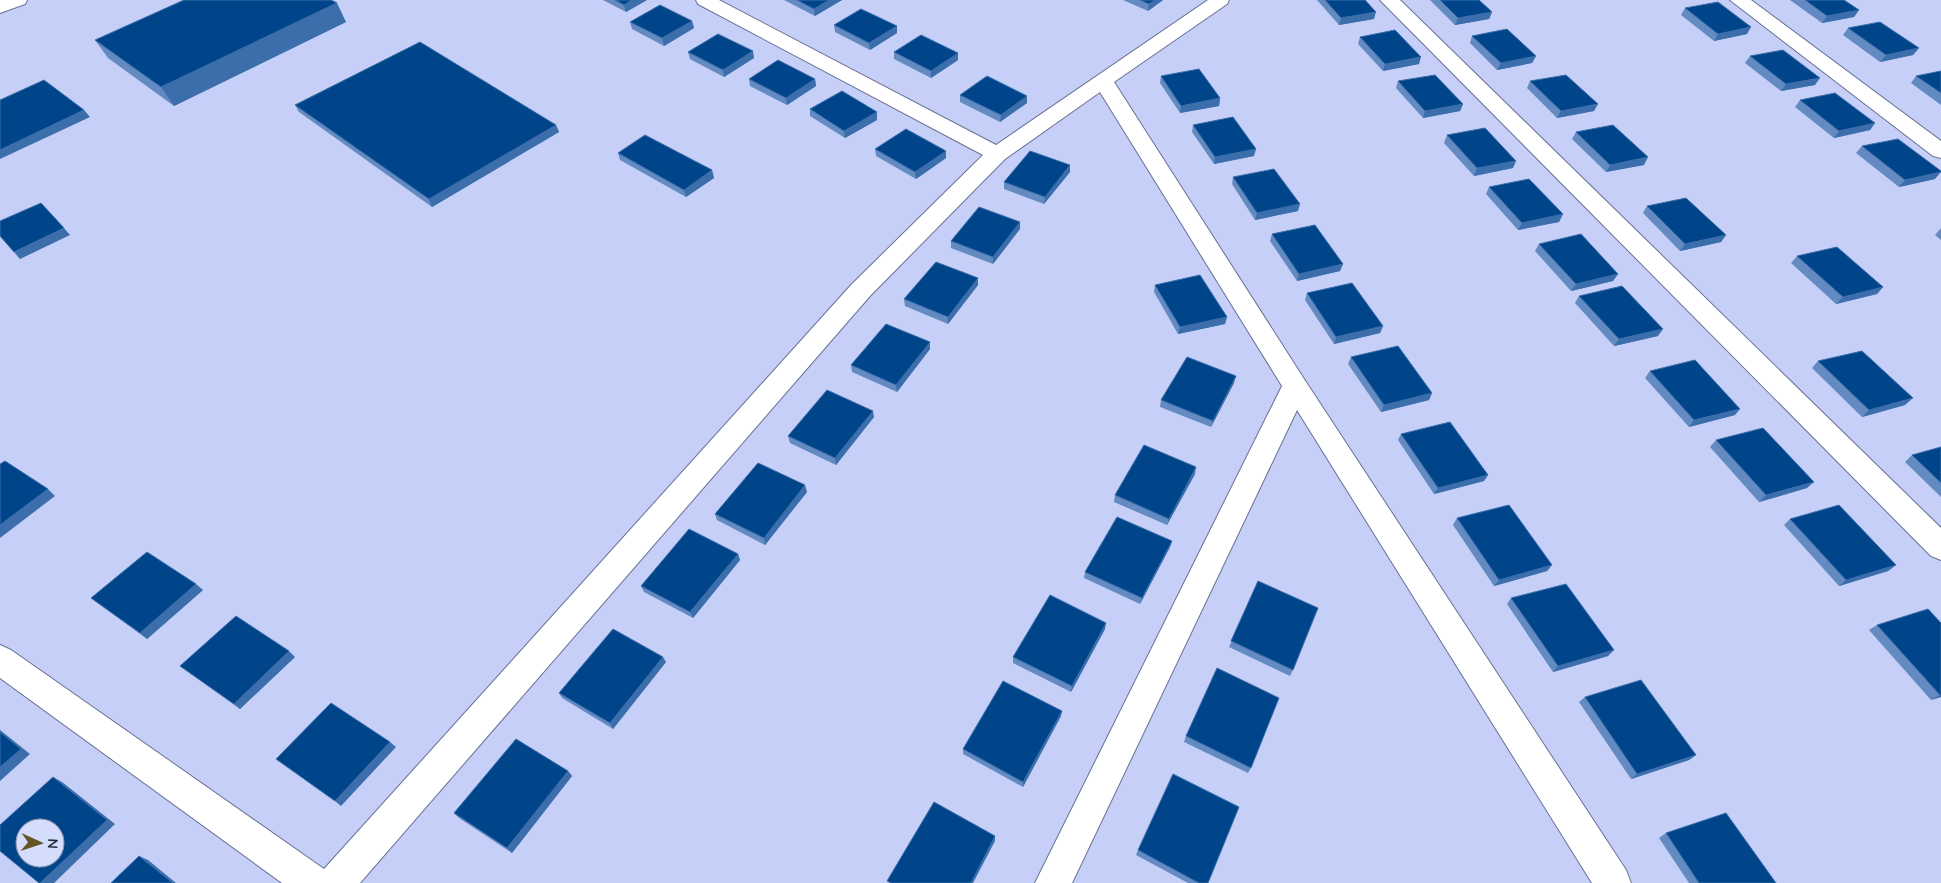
<svg xmlns="http://www.w3.org/2000/svg" width="1941" height="883" viewBox="0 0 1941 883" font-family="Quicksand,sans-serif">
<style>
.lines{fill:none;stroke-linecap:round;stroke-linejoin:round}
.minor-casing{stroke:#697094;stroke-width:2}
.secondary-casing{stroke:#697094;stroke-width:2}
.minor{fill:#fff;fill-rule:evenodd}
.secondary{fill:#fff;fill-rule:evenodd}
.wall{fill:#638ac1}
.shaded-wall{fill:#3b6eab}
.building{fill:#00448a;stroke:#3b6eab;fill-rule:evenodd}
</style>
<rect width="100%" height="100%" fill="#c6cff8"/>
<g class="lines">
<defs>
<path id="minor" d="M696 0H719L996 145 1208 0H1229L1227 4 1114 82 1304 379 1626 870 1631 883H1592L1297 410 1072 883H1035L1282 386 1100 92 1005 159 870 296 360 883H282L0 678V645L11 650 324 869 852 284 983 155 698 4Z
M1380 0H1400L1941 528V560L1931 556Z
M1730 0H1751L1941 141V158L1933 156Z"/>
<path id="secondary" d="M0 0H27L25 4 0 13Z"/>
</defs>
<use href="#minor" class="minor-casing"/>
<use href="#secondary" class="secondary-casing"/>
<use href="#minor" class="minor"/>
<use href="#secondary" class="secondary"/>
</g>
<path class="wall" d="M603 0H647L626 12Z
M784 0H842L815 16Z
M1123 0H1163L1148 11Z
M1317 0H1365L1374 19 1339 25Z
M1430 0H1479L1492 12 1489 19 1455 25Z
M1790 0H1844L1859 10 1854 17 1822 23Z
M1685 8 1747 34 1714 41 1681 15Z
M692 21 694 28 664 46 632 29 630 22Z
M346 22 174 106 108 58 95 40Z
M834 25 897 33 870 50 835 32Z
M1848 28 1919 48 1913 55 1880 62 1843 35Z
M1472 36 1536 56 1532 63 1497 70 1470 43Z
M1360 37 1419 64 1383 71 1358 44Z
M688 52 754 58 724 77 690 59Z
M894 52 958 53V60L931 78 894 59Z
M1750 56 1815 85 1781 91 1745 63Z
M1941 71V105L1911 83 1916 76Z
M1161 76 1220 98 1219 106 1180 113 1160 83Z
M749 79H815L816 86 787 105 750 86Z
M1398 81 1463 104 1460 111 1423 118 1396 88Z
M1530 81 1594 111 1557 118 1527 88Z
M960 95 1027 96V103L1000 122 960 102Z
M1800 100 1875 123 1870 130 1834 138 1795 107Z
M295 105 556 125 559 132 432 207 299 112Z
M810 109 877 120 845 138 810 116Z
M1193 125 1254 156 1214 164 1192 132Z
M1576 132 1644 165 1606 172 1572 139Z
M1447 135 1513 168 1474 176 1444 143Z
M1862 146 1935 179 1899 187 1856 153Z
M875 149 946 151V158L916 179 876 156Z
M618 153 712 170 714 178 686 197 620 160Z
M1070 172 1044 204 1004 189V182Z
M1233 177 1298 211 1255 220 1232 184Z
M1489 187 1563 214 1559 222 1518 230 1486 194Z
M1647 206 1726 235 1721 242 1680 251 1643 213Z
M1941 228V240L1935 235Z
M1020 229 993 264 951 248V241Z
M1272 234 1343 264 1340 271 1297 281 1270 241Z
M1539 244 1618 274 1613 281 1571 291 1535 251Z
M1797 256 1883 287 1877 294 1836 304 1791 263Z
M978 285 948 324 905 306 904 299Z
M1155 285 1227 317 1225 324 1178 334 1154 292Z
M1307 293 1383 326 1380 333 1334 344 1305 300Z
M1579 296 1658 336 1614 346 1575 303Z
M930 342V349L897 392 852 372 851 365Z
M1351 357 1432 393 1429 400 1381 412 1348 364Z
M1818 361 1905 405 1862 417 1812 368Z
M1650 371 1735 415 1689 427 1645 378Z
M1234 383 1211 427 1160 407 1161 400Z
M874 417 836 465 790 443 788 436Z
M1401 434 1488 475 1484 481 1434 494 1398 440Z
M1716 440 1807 488 1759 502 1710 447Z
M1941 447V497L1905 462 1912 455Z
M1195 474 1167 525 1114 502 1115 495Z
M807 492 765 545 717 520 715 514Z
M1457 518 1552 565 1547 571 1494 586 1453 525Z
M1790 519 1896 565 1888 571 1839 586 1784 525Z
M1172 541 1170 547 1140 604 1084 578 1085 572Z
M738 554 740 560 693 618 644 592 641 586Z
M1258 581 1293 670 1290 676 1229 647Z
M203 590 147 639 91 598Z
M1511 598 1608 656 1553 672 1507 604Z
M1928 609 1941 697 1931 700 1869 630 1877 625Z
M1105 629 1071 692 1013 663V657Z
M295 657 240 709 180 666Z
M666 662 613 729 562 698 559 693Z
M1585 697 1696 755 1689 760 1631 779 1579 702Z
M1061 716 1023 787 963 754V749Z
M1186 736 1251 768 1248 773 1184 742Z
M568 771 572 776 512 853 459 818 454 813Z
M1666 833 1776 883H1689L1659 838Z
M1138 850 1208 883H1188L1136 855Z"/>
<path class="shaded-wall" d="M632 0H647L626 12 624 5Z
M829 0H842L815 16 814 9Z
M1155 0H1163L1148 11 1149 4Z
M337 3 346 22 174 106 161 87Z
M1859 10 1854 17 1822 23 1827 16Z
M1376 12 1374 19 1339 25 1341 18Z
M1492 12 1489 19 1455 25 1458 18Z
M692 21 694 28 664 46 662 38Z
M897 26V33L870 50 869 43Z
M1751 27 1747 34 1714 41 1718 34Z
M1919 48 1913 55 1880 62 1886 55Z
M753 51 754 58 724 77 723 70Z
M958 53V60L931 78V71Z
M1536 56 1532 63 1497 70 1501 63Z
M1421 57 1419 64 1383 71 1385 64Z
M1820 78 1815 85 1781 91 1786 84Z
M815 79 816 86 787 105 786 98Z
M1027 96V103L1000 122 1001 115Z
M1220 98 1219 106 1180 113 1181 106Z
M1463 104 1460 111 1423 118 1425 111Z
M1598 104 1594 111 1557 118 1561 111Z
M84 110 90 117 0 159V150Z
M877 112V120L845 138 844 131Z
M1875 123 1870 130 1834 138 1839 131Z
M556 125 559 132 432 207 429 199Z
M1256 149 1254 156 1214 164 1215 157Z
M946 151V158L916 179 915 172Z
M1648 157 1644 165 1606 172 1610 165Z
M1516 161 1513 168 1474 176 1477 168Z
M1070 165V172L1044 204 1045 197Z
M712 170 714 178 686 197 684 190Z
M1941 172 1935 179 1899 187 1905 180Z
M1300 204 1298 211 1255 220 1257 213Z
M1563 214 1559 222 1518 230 1522 223Z
M1020 222V229L993 264V257Z
M64 228 70 235 20 259 14 252Z
M1726 235 1721 242 1680 251 1685 244Z
M1343 264 1340 271 1297 281 1299 274Z
M1618 274 1613 281 1571 291 1576 284Z
M978 278V285L948 324V317Z
M1883 287 1877 294 1836 304 1843 297Z
M1227 317 1225 324 1178 334 1180 327Z
M1383 326 1380 333 1334 344 1336 337Z
M1663 329 1658 336 1614 346 1619 339Z
M930 342V349L897 392 896 385Z
M1236 376 1234 383 1211 427 1213 421Z
M1432 393 1429 400 1381 412 1384 405Z
M1913 398 1905 405 1862 417 1869 410Z
M1740 409 1735 415 1689 427 1694 420Z
M873 411 874 417 836 465 835 458Z
M1196 467 1195 474 1167 525 1169 519Z
M1488 475 1484 481 1434 494 1438 488Z
M1814 482 1807 488 1759 502 1766 495Z
M805 485 807 492 765 545 764 538Z
M48 489 55 496 0 538V525Z
M1172 541 1170 547 1140 604 1142 598Z
M738 554 740 560 693 618 690 612Z
M1552 565 1547 571 1494 586 1499 580Z
M1896 565 1888 571 1839 586 1846 580Z
M196 584 203 590 147 639 140 633Z
M1106 623 1105 629 1071 692 1072 686Z
M1614 650 1608 656 1553 672 1558 666Z
M289 651 295 657 240 709 234 704Z
M663 657 666 662 613 729 610 723Z
M1940 695H1941V697L1931 700Z
M1062 711 1061 716 1023 787V782Z
M0 730 30 754 0 781Z
M390 742 396 747 341 806 335 801Z
M1696 755 1689 760 1631 779 1637 774Z
M568 771 572 776 512 853 507 848Z
M53 777 62 782 115 824 54 883H40Z
M995 836V841L973 883H971Z
M139 856 148 860 176 883H173Z"/>
<path class="building" d="M184 0H331L337 3 161 87 95 40Z
M615 0H632L624 5Z
M797 0H829L814 9Z
M1140 0H1155L1149 4Z
M1325 0H1365L1376 12 1341 18Z
M1440 0H1479L1492 12 1458 18Z
M1805 0H1844L1859 10 1827 16Z
M1718 2 1751 27 1718 34 1685 8Z
M660 5 692 21 662 38 630 22Z
M861 9 897 26 869 43 834 25Z
M1880 22 1919 48 1886 55 1848 28Z
M1507 29 1536 56 1501 63 1472 36Z
M1395 30 1421 57 1385 64 1360 37Z
M718 34 753 51 723 70 688 52Z
M921 35 958 53 931 71 894 52Z
M420 42 556 125 429 199 295 105Z
M1783 50 1820 78 1786 84 1750 56Z
M778 60 815 79 786 98 749 79Z
M1199 69 1220 98 1181 106 1161 76Z
M1941 71V93L1916 76Z
M1435 75 1463 104 1425 111 1398 81Z
M1566 75 1598 104 1561 111 1530 81Z
M987 76 1027 96 1001 115 960 95Z
M44 80 84 110 0 150V100Z
M842 91 877 112 844 131 810 109Z
M1835 93 1875 123 1839 131 1800 100Z
M1233 117 1256 149 1215 157 1193 125Z
M1613 125 1648 157 1610 165 1576 132Z
M1485 128 1516 161 1477 168 1447 135Z
M906 129 946 151 915 172 875 149Z
M645 135 712 170 684 190 618 153Z
M1898 139 1941 171V172L1905 180 1862 146Z
M1030 151 1070 165 1045 197 1004 182Z
M1274 169 1300 204 1257 213 1233 177Z
M1529 179 1563 214 1522 223 1489 187Z
M1686 198 1726 235 1685 244 1647 206Z
M41 203 64 228 14 252 0 236V221Z
M979 207 1020 222 993 257 951 241Z
M1315 225 1343 264 1299 274 1272 234Z
M1581 234 1618 274 1576 284 1539 244Z
M1837 247 1883 287 1843 297 1797 256Z
M936 262 978 278 948 317 904 299Z
M1200 275 1227 317 1180 327 1155 285Z
M1352 283 1383 326 1336 337 1307 293Z
M1622 286 1663 329 1619 339 1579 296Z
M886 324 930 342 896 385 851 365Z
M1398 346 1432 393 1384 405 1351 357Z
M1862 351 1913 398 1869 410 1818 361Z
M1187 357 1236 376 1213 421 1161 400Z
M1695 360 1740 409 1694 420 1650 371Z
M827 390 873 411 835 458 788 436Z
M1450 422 1488 475 1438 488 1401 434Z
M1763 428 1814 482 1766 495 1716 440Z
M1144 445 1196 467 1169 519 1115 495Z
M1941 447V483L1912 455Z
M5 461 48 489 0 525V464Z
M758 463 805 485 764 538 715 514Z
M1509 505 1552 565 1499 580 1457 518Z
M1839 505 1896 565 1846 580 1790 519Z
M1117 517 1172 541 1142 598 1085 572Z
M689 529 738 554 690 612 641 586Z
M147 552 196 584 140 633 91 598Z
M1258 581 1318 608 1293 670 1231 641Z
M1566 584 1614 650 1558 666 1511 598Z
M1050 595 1106 623 1072 686 1013 657Z
M1928 609 1941 623V695H1940L1877 625Z
M236 616 289 651 234 704 180 666Z
M613 629 663 657 610 723 559 693Z
M1217 668 1279 698 1251 768 1186 736Z
M1641 680 1696 755 1637 774 1585 697Z
M1003 681 1062 711 1023 782 963 749Z
M331 703 390 742 335 801 276 759Z
M0 732 21 749 0 767Z
M516 739 568 771 507 848 454 813Z
M1173 774 1239 807 1208 883H1199L1138 850Z
M53 777 107 820 40 883H39L0 851V825ZM25 828H55V858H25Z
M934 802 995 836 971 883H891L887 881Z
M1726 813 1776 883H1699L1666 833Z
M139 856 173 883H111Z"/>
<g transform="translate(40 843) rotate(93)"><circle r="24" fill="#d5ddfd" stroke="#9096af"/>
<path d="M0-4L9 19L0 12L-9 19Z" fill="#635623"/>
<text y="-8" font-size="14" font-weight="bold" text-anchor="middle" fill="#282b3a">N</text>
</g>
</svg>
